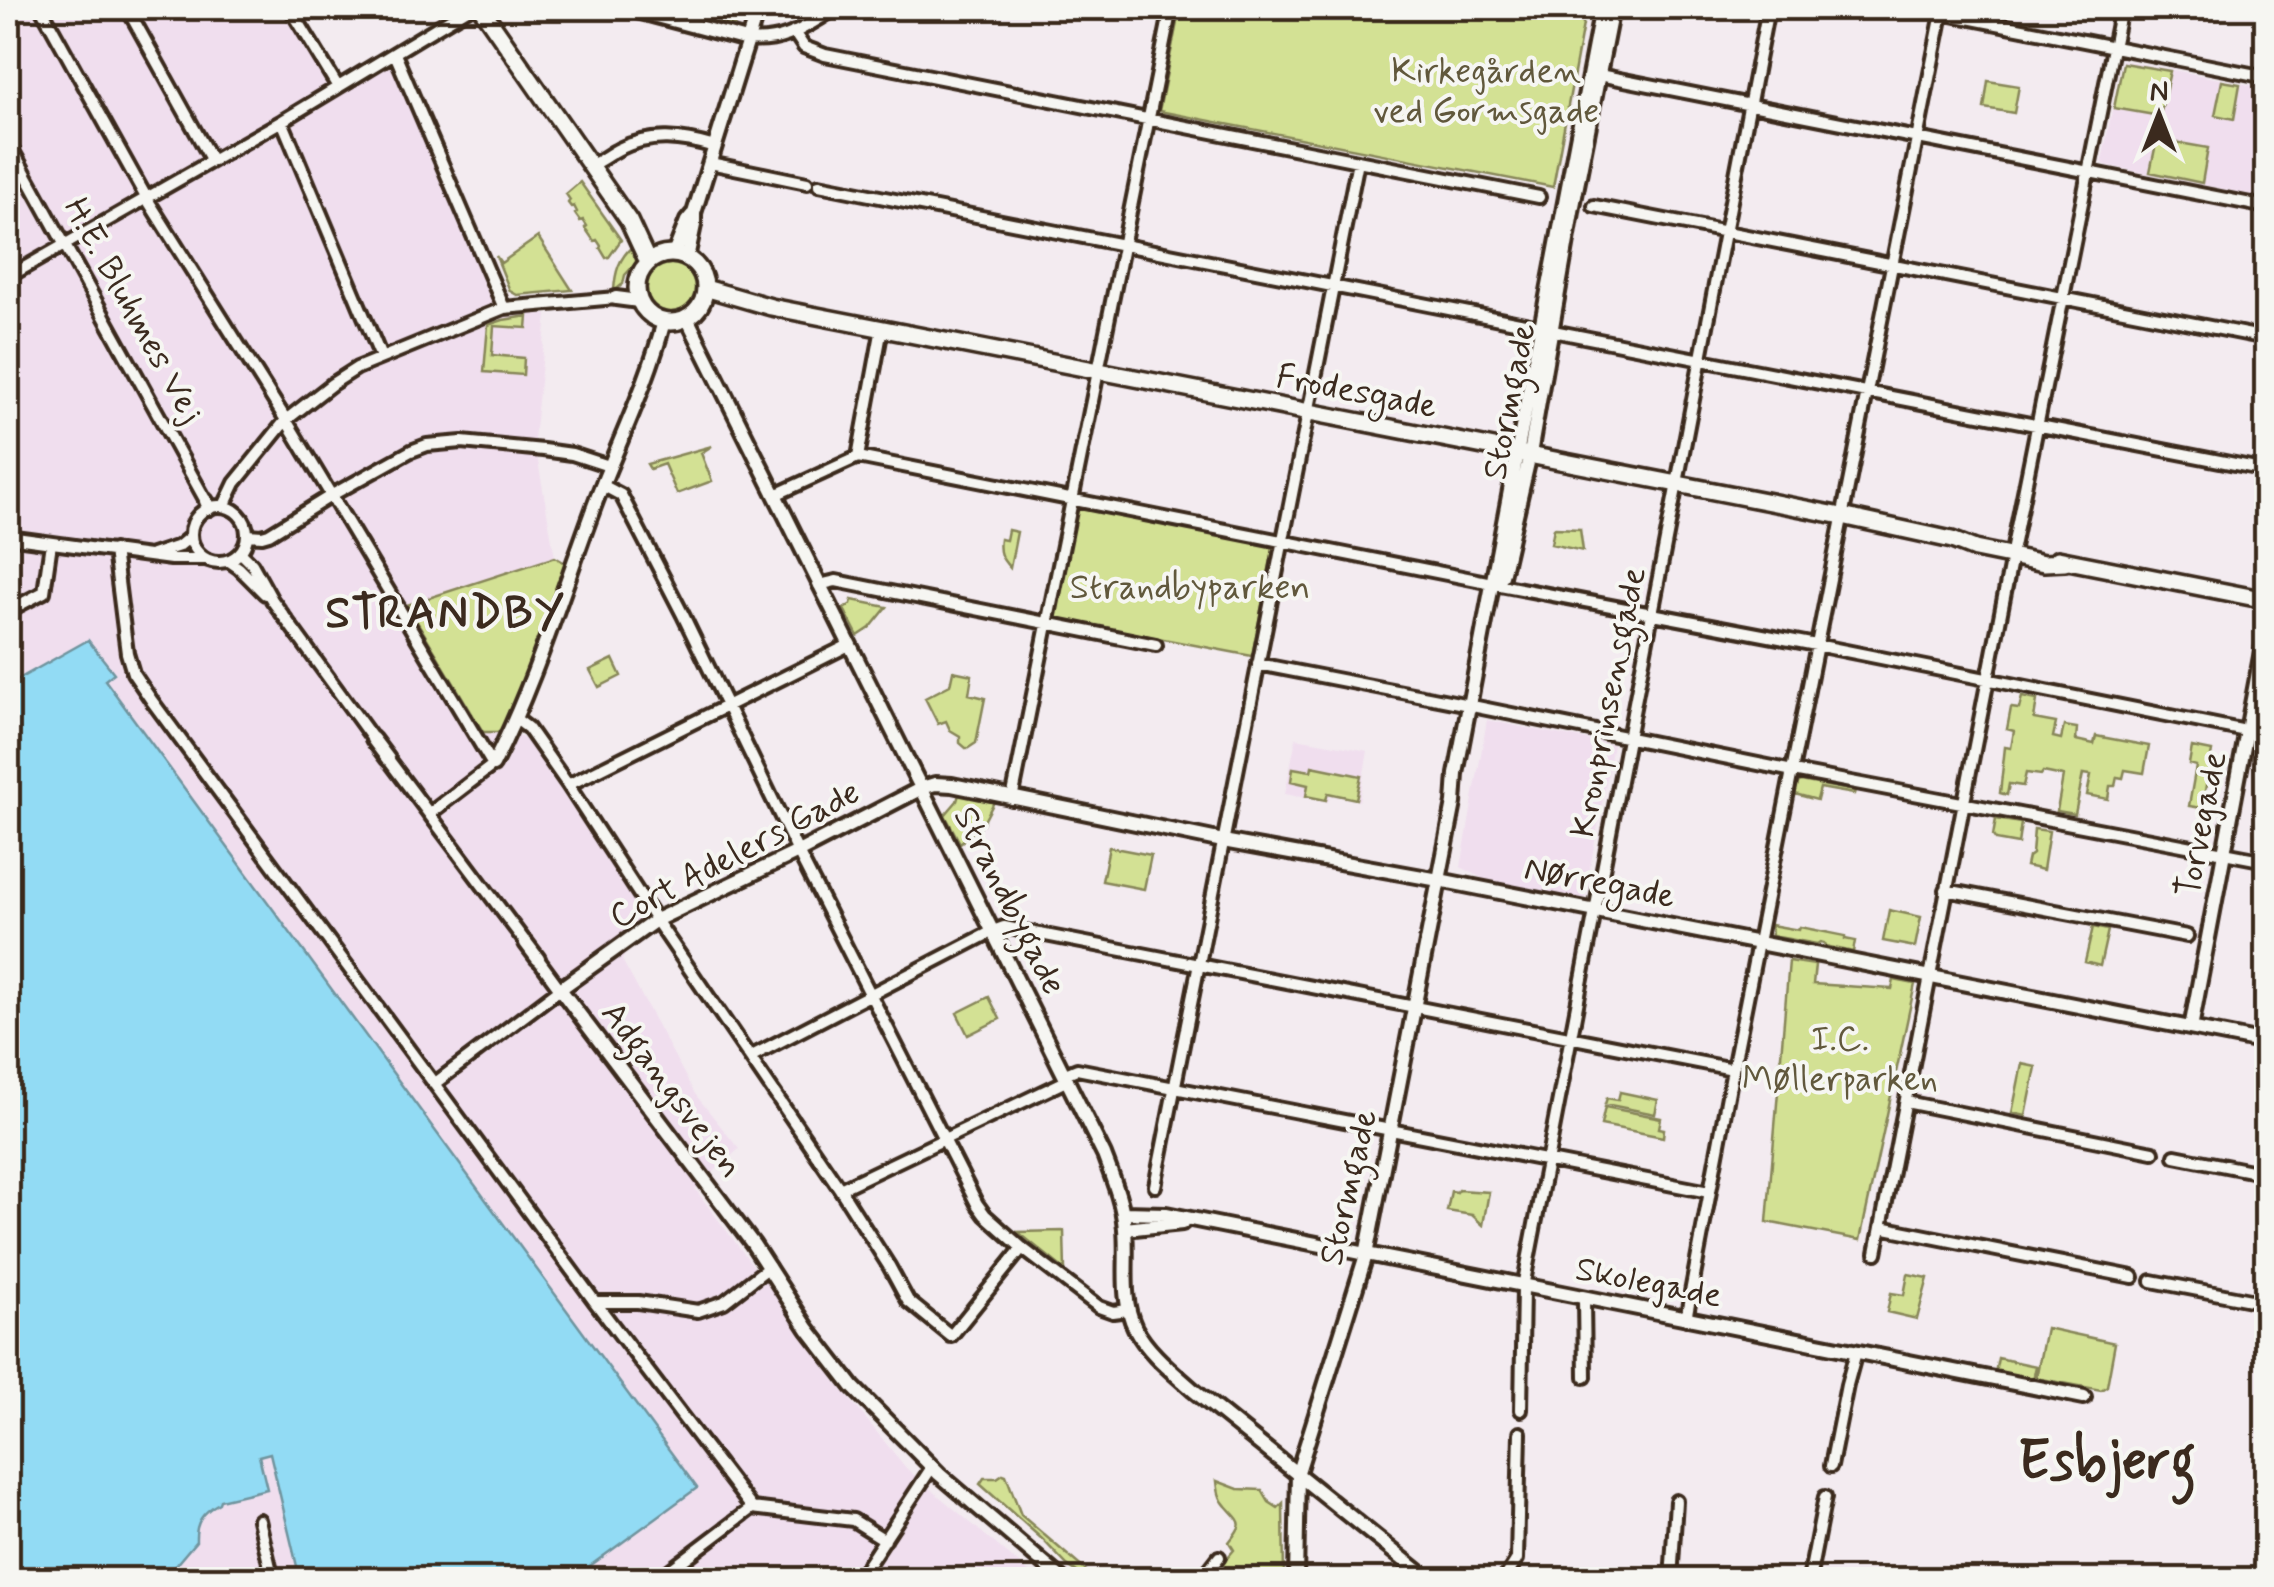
<svg xmlns="http://www.w3.org/2000/svg" width="2274" height="1587" viewBox="0 0 2274 1587" font-family="Mynerve,sans-serif">
<style>
.built{fill:#f0deee}
.green{fill:#d3e194;stroke:#878659;stroke-width:2.5}
.water{fill:#92dbf4;stroke:#6f949e;stroke-width:2.5}
.lines{fill:none;stroke-linecap:round;stroke-linejoin:round}
.minor-casing{stroke:#3b2a1e;stroke-width:18}
.tertiary-casing{stroke:#3b2a1e;stroke-width:20}
.secondary-casing{stroke:#3b2a1e;stroke-width:22}
.minor{stroke:#f6f6f2;stroke-width:10}
.tertiary{stroke:#f6f6f2;stroke-width:12}
.secondary{stroke:#f6f6f2;stroke-width:15}
.labels{text-anchor:middle;stroke-width:8;stroke-linejoin:round;paint-order:stroke}
.park-label{font-size:35px;fill:#61583c;stroke:#f6f6f2}
.street-label{font-size:35px;fill:#3b2a1e;stroke:#f6f6f2}
.district-label{font-size:45px;font-weight:bold;letter-spacing:2.5px;fill:#3b2a1e;stroke:#f6f6f2}
.town-label{font-size:55px;font-weight:bold;fill:#3b2a1e;stroke:#f6f6f2}
</style>
<rect width="100%" height="100%" fill="#f3ebf0"/>
<filter id="ink" filterUnits="userSpaceOnUse"><feTurbulence type="fractalNoise" baseFrequency=".01" numOctaves="2"/><feDisplacementMap in="SourceGraphic" scale="20" xChannelSelector="R" yChannelSelector="G"/><feConvolveMatrix kernelMatrix="1 2 1 2 8 2 1 2 1" color-interpolation-filters="sRGB"/></filter>
<g filter="url(#ink)">
<path class="built" d="M8 8H300L341 75 384 49 492 298 547 315 534 439 555 557 408 604 505 727 527 741 645 916 622 960 695 1094 739 1149 695 1189 767 1284 835 1381 907 1469 1037 1579H572L696 1488 105 679 113 674 89 640 8 685Z
M2122 60 2266 88V171L2262 197 2105 165 2102 161Z
M1487 720 1613 745 1584 900 1489 882 1461 867Z
M1296 738 1368 751 1359 801 1330 795 1328 802 1285 794Z
M270 1453 300 1579 169 1580 175 1566 196 1541 195 1530 200 1519 219 1503V1500L259 1456Z"/>
<path class="green" d="M659 8H723L722 11 739 17 734 26Z
M1180 8H1586L1553 187 1159 111Z
M2123 63 2170 71 2160 116 2114 108Z
M1988 81 2019 86 2014 113 1984 108Z
M2222 81 2240 84 2234 119 2215 115Z
M2157 139 2208 148 2202 183 2150 172Z
M580 182 621 240 609 257 606 258 600 248 601 246 597 240 594 241 585 228 587 226 583 220 580 221 575 214 577 212 574 206 571 207 568 203 570 200 566 194Z
M538 237 572 290 517 295 510 291 496 256 501 263Z
M633 246 636 252V263L625 275 623 284 614 291C615 272 619 258 633 246Z
M647 288a24 24 0 1 1 48 0a24 24 0 1 1-48 0Z
M528 316 527 328 494 326 492 355 524 358 523 375 484 372 488 325 503 320Z
M712 446 701 453 712 481 677 494 664 464 650 469 647 464Z
M1076 505 1274 544 1252 656 1054 618Z
M1554 528 1580 529 1583 551 1551 544Z
M1008 530 1017 532 1010 568C1001 558 998 553 1000 539L1006 540Z
M555 557 567 564 505 727 497 732H483L407 605Z
M852 600 887 607 870 628 858 636 844 609 851 604Z
M613 659 621 676 599 687 590 670Z
M953 671 972 675 969 694 985 698 976 743 967 749 960 743V736L950 730 946 721 938 724 925 698 950 685Z
M2022 697 2037 700 2034 719 2056 723 2053 737 2061 739 2064 726 2077 728 2076 740 2094 744 2096 736 2149 746 2144 773 2125 770 2123 778 2117 777 2115 786H2110L2108 799 2087 795 2091 775 2083 774 2075 814 2057 811 2063 776 2043 772 2041 775 2026 773 2023 786 2009 784 2007 795 2000 793 2005 747 2011 748 2014 731 2007 729 2011 708 2019 709Z
M2192 747 2212 751 2202 808 2189 806 2196 766 2189 764Z
M1312 766 1361 776 1356 799 1328 793 1326 800 1306 796 1308 785 1291 781 1293 768 1311 771Z
M1801 781 1855 791 1854 794 1820 788 1817 800 1795 794 1798 783Z
M960 791 995 800 982 825 960 843 945 815 957 801Z
M1996 819 2021 823 2018 844 1996 840 1993 836Z
M2034 829 2049 831 2043 870 2026 866 2028 857 2032 854Z
M1109 847 1151 855 1144 889 1102 881Z
M1889 910 1921 917 1915 947 1883 941Z
M1771 925 1799 930 1800 927 1845 936V939L1855 941 1853 952 1825 946 1824 943 1820 942 1817 944 1772 936Z
M2093 927 2108 930 2100 966 2085 962Z
M1789 961 1815 965 1813 984 1892 989 1894 980 1915 984 1860 1240 1767 1222Z
M989 997 1000 1019 968 1035 957 1013Z
M2022 1064 2036 1067 2026 1116 2012 1113Z
M1620 1092 1658 1100 1655 1114 1605 1104 1607 1098 1618 1100Z
M1605 1107 1661 1118 1659 1128 1664 1129 1663 1137 1601 1125Z
M1458 1190 1489 1192 1483 1225 1472 1215 1447 1211 1451 1191 1457 1192Z
M1064 1231 1065 1270 1018 1232Z
M1908 1274 1928 1278 1917 1319 1887 1312 1891 1293 1904 1295Z
M2046 1328 2115 1343 2107 1386 2101 1390 2036 1378Z
M1998 1358 2036 1366 2033 1380 1995 1373Z
M1003 1474 1006 1475 1021 1515 1092 1576H1131L1139 1579H1087L1067 1565 1042 1539 980 1484 984 1478H997Z
M1217 1481 1238 1489 1262 1490 1269 1502 1278 1508 1283 1503 1284 1579H1243L1229 1568 1219 1579H1209L1234 1550 1229 1542C1245 1522 1242 1524 1226 1506 1219 1499 1218 1490 1217 1481Z"/>
<path class="water" d="M88 640 114 673 105 680 697 1488 572 1579H300L270 1453 259 1456 267 1489 220 1500 219 1503C203 1512 195 1522 196 1541L175 1566 169 1579H8V685Z"/>
<g class="lines">
<defs>
<path id="minor" d="M41 8 147 199 286 420 493 765 429 814
M127 8 212 161
M290 8 338 87
M1916 8 2266 77
M794 32 804 47 825 55 1539 197
M747 40C786 44 804 27 837 8
M395 54 504 308
M1599 75 2266 207
M282 121 381 357
M8 142 206 501
M710 163 807 183
M591 165C601 161 609 154 619 149 651 133 682 137 715 147
M819 185 1540 327
M1594 206 2266 338
M8 277 282 121 469 8
M1553 331 2266 470
M858 457 1492 583
M602 485 621 495 683 615 798 852 977 1204 985 1215 1022 1248 1099 1307 1113 1312 1128 1310
M775 495 858 457 882 328
M191 534a28 28 0 1 1 56 0a28 28 0 1 1-56 0Z
M224 506 235 483 286 420 332 384 357 368 504 308 616 298
M248 535 262 536 269 534 332 495 411 451 427 445 462 442 543 450 572 454 609 466
M8 537 171 559H205
M2013 547 2121 8
M114 550 127 653 133 673 152 701 595 1302 752 1508
M241 553 252 564 272 600 373 739
M152 555 179 546 191 536
M229 561 239 568 265 594
M819 585 836 581 1156 645
M1500 585 1816 645 2266 735
M8 611 44 592 51 543
M1258 664 1469 705
M1477 707 1793 771 2266 861
M516 719 528 728 568 785 656 920 840 1189 889 1266 908 1301 951 1336 1022 1248
M388 759 526 943
M568 785 849 645
M1012 799 1171 8
M1946 890 2187 936
M750 1057 993 931 1004 927 1733 1069
M1065 1074 1077 1069 1709 1192
M434 1084 560 989 538 959
M1906 1102 2153 1152
M2175 1156 2266 1174
M1155 1186 1358 161
M840 1189 1068 1080
M1881 1227 2133 1277
M1876 1253 2012 556
M2152 1281 2266 1303
M1584 1299 1585 1377
M595 1302H638L698 1311 724 1302 769 1267
M1686 1319 1733 1069 1943 8
M1521 1410 1523 1287 1768 8
M1831 1466 1847 1385 1856 1352
M752 1508 853 1520 885 1540
M259 1520 273 1580
M657 1580 752 1508
M858 1580 932 1467
M1201 1580 1219 1557
M1504 1580 1517 1559 1520 1433
M1589 1580V1575L1613 1580
M1671 1580 1676 1501
M1809 1580 1825 1497"/>
<path id="tertiary" d="M626 8 747 40
M674 254 687 221 692 215
M687 258 694 225V213L758 8
M616 298 639 301
M687 318 1104 1155C1113 1179 1123 1203 1125 1229 1128 1262 1120 1297 1135 1328 1148 1353 1173 1372 1193 1390L1429 1580
M206 501 209 508
M1502 576 1530 454 1573 206 1612 8
M373 739 388 759
M493 765C536 681 563 589 596 501 619 441 648 383 664 321
M526 943 538 959
M2191 1028 2266 630
M1123 1213 1166 1214 2084 1397
M1125 1229 1182 1223
M1063 1580 939 1474 853 1387 808 1329 753 1244 560 989 656 920 798 852 922 788 935 784 952 785 1223 841 1439 880 2266 1043
M1296 1580 1298 1472 1366 1255 1454 803 1456 774 1602 8"/>
<path id="secondary" d="M481 8 629 221 648 262
M637 288a34 34 0 1 1 68 0a34 34 0 1 1-68 0Z
M705 288 771 307 1842 516 1952 540 1975 549 2044 563 2065 562
M2058 559 2266 600"/>
</defs>
<use href="#minor" class="minor-casing"/>
<use href="#tertiary" class="tertiary-casing"/>
<use href="#secondary" class="secondary-casing"/>
<use href="#minor" class="minor"/>
<use href="#tertiary" class="tertiary"/>
<use href="#secondary" class="secondary"/>
</g>
</g>
<g class="labels">
<g class="park-label">
<text x="1486" y="82">Kirkegården<tspan x="1486" dy="40">ved Gormsgade</tspan></text>
<text x="1190" y="598">Strandbyparken</text>
<text x="1840" y="1050">I.C.<tspan x="1840" dy="40">Møllerparken</tspan></text>
</g>
<g class="street-label">
<text transform="translate(135 310) rotate(61)" y="12">H.E. Bluhmes Vej</text>
<text transform="translate(1357 390) rotate(11)" y="12">Frodesgade</text>
<text transform="translate(1508 401) rotate(-79)" y="12">Stormgade</text>
<text transform="translate(1607 702) rotate(-79)" y="12">Kronprinsensgade</text>
<text transform="translate(2200 824) rotate(-79)" y="12">Torvegade</text>
<text transform="translate(734 853) rotate(-28)" y="12">Cort Adelers Gade</text>
<text transform="translate(1600 881) rotate(11)" y="12">Nørregade</text>
<text transform="translate(1011 900) rotate(63)" y="12">Strandbygade</text>
<text transform="translate(673 1089) rotate(53)" y="12">Adgangsvejen</text>
<text transform="translate(1347 1187) rotate(-77)" y="12">Stormgade</text>
<text transform="translate(1649 1281) rotate(11)" y="12">Skolegade</text>
</g>
<g class="district-label">
<text x="446" y="627">STRANDBY</text>
</g>
<g class="town-label">
<text x="2107" y="1478">Esbjerg</text>
</g>
</g>
<rect width="2274" height="1587" fill="none" stroke="#f6f6f2" stroke-width="40"/>
<rect x="20" y="20" width="2234" height="1547" fill="none" stroke="#3b2a1e" stroke-width="4" filter="url(#ink)"/>
<g transform="translate(2159 115)" stroke="#f6f6f2" stroke-width="8" paint-order="stroke">
<path d="M0-8L18 38L0 25L-18 38Z" fill="#3b2a1e"/>
<text y="-15" font-size="28" font-weight="bold" text-anchor="middle" fill="#3b2a1e">N</text>
</g>
</svg>
